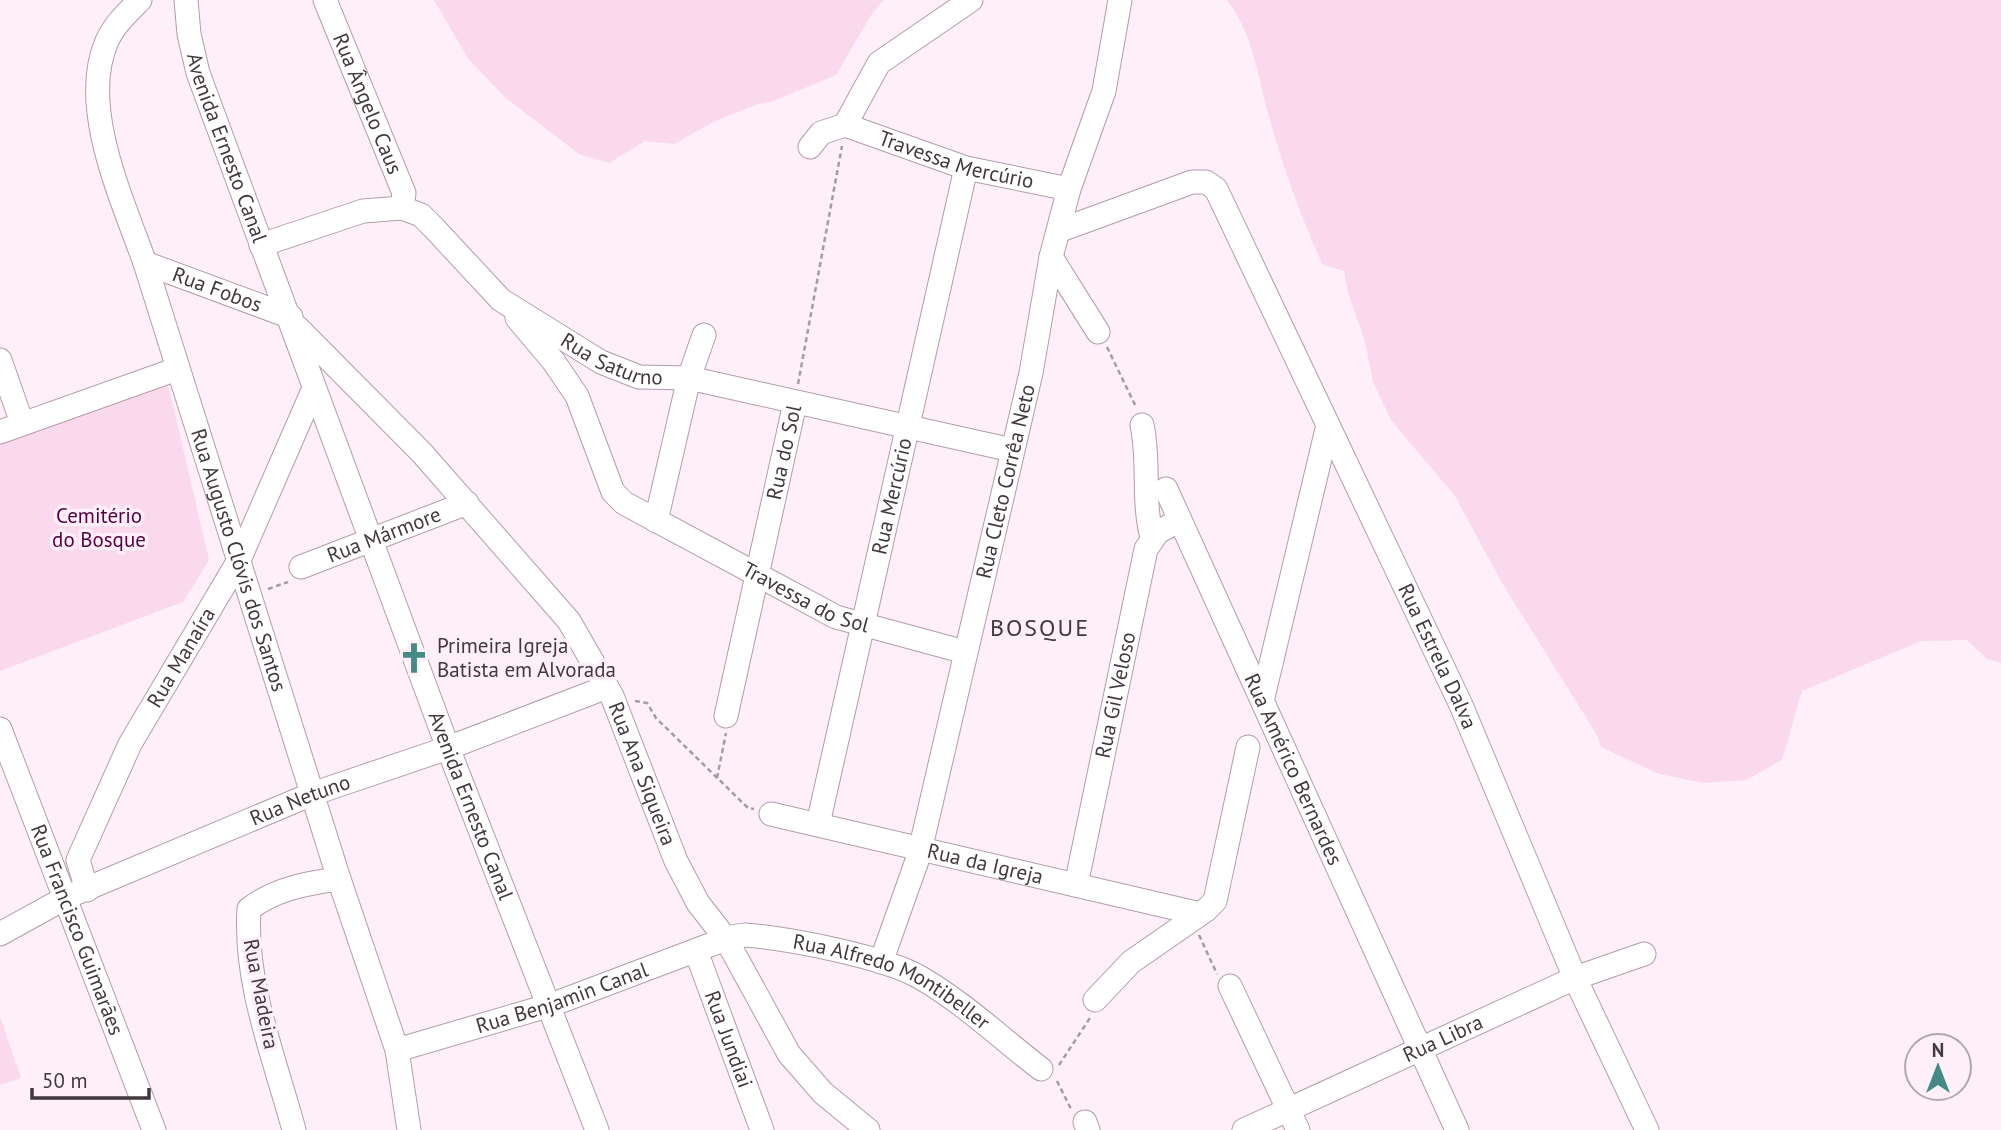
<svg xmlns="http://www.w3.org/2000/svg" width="2001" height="1130" viewBox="0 0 2001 1130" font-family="'PT Sans',sans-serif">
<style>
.green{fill:#fad9ed}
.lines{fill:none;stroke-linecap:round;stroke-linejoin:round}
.minor-casing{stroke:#b39caa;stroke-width:25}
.path{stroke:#a79ba2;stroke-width:2.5;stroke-dasharray:5 3.5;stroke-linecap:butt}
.minor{stroke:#fff;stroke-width:23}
.labels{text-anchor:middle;stroke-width:7;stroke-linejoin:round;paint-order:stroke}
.street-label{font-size:21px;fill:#42393e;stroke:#feeff8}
.park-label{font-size:21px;fill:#560142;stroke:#feeff8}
.poi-label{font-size:21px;fill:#42393e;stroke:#feeff8;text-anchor:start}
.quarter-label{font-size:24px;letter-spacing:2px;fill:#42393e;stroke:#feeff8}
</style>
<rect width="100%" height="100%" fill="#feeff8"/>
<path class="green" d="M434 0H884L873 12 836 75 771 102 758 104 715 121 674 144 645 141 609 163 579 154 507 99 469 60Z
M1227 0H2001V663L1987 659 1967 640 1921 641 1802 691 1782 760 1746 780 1704 783 1659 774 1601 747 1597 735 1502 583 1455 496 1391 420 1373 382 1365 341 1348 293 1344 271 1322 264C1301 216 1282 166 1269 116 1257 75 1254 35 1227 0Z
M165 383 169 388 209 560 183 602 0 671V439Z
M0 1017 21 1078 0 1085Z"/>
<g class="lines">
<defs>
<g id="minor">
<path id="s1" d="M140 0C127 13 114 25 107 41 78 106 123 201 145 263L339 879 397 1050 409 1130"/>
<path id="s2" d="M186 0 189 34 198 73 448 748 597 1130"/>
<path id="s3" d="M325 0 404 193 402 208"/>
<path id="s4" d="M845 125 966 168 1069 189"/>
<path d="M845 125 879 63 971 0"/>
<path d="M810 147 821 133 845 125"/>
<path id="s5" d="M1058 231 1192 182H1206L1216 189 1461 705 1575 978 1647 1130"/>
<path id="s6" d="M261 245 363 211 402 208 421 215 434 228 501 300 601 362 639 377 689 378 1012 450"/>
<path d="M1051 257 1098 332"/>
<path id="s7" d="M145 263 291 317"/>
<path id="s8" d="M517 318 554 362 577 396 613 492 624 503 836 617 965 652"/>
<path id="s9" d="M298 328 422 453 569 621 612 696 676 861 698 903 726 939 789 1054 823 1093 868 1130"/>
<path d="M0 360 22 423"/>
<path d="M1142 425C1150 462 1142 500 1152 537"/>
<path d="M0 432 177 369"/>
<path id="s10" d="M1166 489 1457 1130"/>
<path d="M656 521 689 378 704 335"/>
<path id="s11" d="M301 567 467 503"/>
<path d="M1263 697 1328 425"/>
<path id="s12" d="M726 716 795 403"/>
<path id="s13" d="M0 729 154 1130"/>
<path id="s14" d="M771 814 1200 914"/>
<path id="s15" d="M818 824 966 168"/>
<path id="s16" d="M1076 885 1146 549 1158 532 1180 520"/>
<path id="s17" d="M87 890 78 860 130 744 239 560 314 388"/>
<path id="s18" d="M0 934 67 897 312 794 448 748 607 687"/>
<path id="s19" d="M696 951 762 1130"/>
<path id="s20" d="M881 962 919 855 1031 373 1051 257 1069 189 1104 91 1120 0"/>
<path d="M1230 986 1298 1130"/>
<path d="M1095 1000 1131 962 1206 910 1215 901 1248 747"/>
<path id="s21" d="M397 1050 551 1005 731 937 745 935C787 938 886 957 921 978 964 1003 1002 1039 1041 1069"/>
<path d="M1085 1122 1088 1130"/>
<path d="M294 1130C275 1059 244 984 249 909 275 889 307 883 339 879"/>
<path id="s22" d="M1244 1130 1575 978 1644 954"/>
</g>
</defs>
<use href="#minor" class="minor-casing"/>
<path class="path" d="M1107 347 1136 407
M798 384 842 146
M268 589 288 582
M635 701 647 703 656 718 748 808 754 809
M717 778 726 733
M1199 935 1217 974
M1059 1065 1090 1018
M1057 1081 1071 1109"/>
<use href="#minor" class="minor"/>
</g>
<defs>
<symbol id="church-bare" viewBox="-9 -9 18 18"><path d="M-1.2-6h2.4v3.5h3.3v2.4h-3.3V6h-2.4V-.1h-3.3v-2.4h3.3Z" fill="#448b88" stroke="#feeff8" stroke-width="2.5" paint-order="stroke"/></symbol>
</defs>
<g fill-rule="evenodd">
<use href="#church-bare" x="392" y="636" width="44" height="44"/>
</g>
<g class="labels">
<g class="street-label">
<text dy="7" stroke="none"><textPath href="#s3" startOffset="112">Rua Ângelo Caus</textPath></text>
<text dy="7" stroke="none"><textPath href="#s2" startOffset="154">Avenida Ernesto Canal</textPath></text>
<text dy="7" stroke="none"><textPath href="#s4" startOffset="117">Travessa Mercúrio</textPath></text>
<text dy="7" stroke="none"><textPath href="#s7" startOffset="77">Rua Fobos</textPath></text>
<text dy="7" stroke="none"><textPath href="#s6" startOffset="411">Rua Saturno</textPath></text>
<text dy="7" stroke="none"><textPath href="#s12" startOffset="270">Rua do Sol</textPath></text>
<text dy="7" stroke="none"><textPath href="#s20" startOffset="497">Rua Cleto Corrêa Neto</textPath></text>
<text dy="7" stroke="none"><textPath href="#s15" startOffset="336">Rua Mercúrio</textPath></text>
<text dy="7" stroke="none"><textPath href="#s11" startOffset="89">Rua Mármore</textPath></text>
<text dy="7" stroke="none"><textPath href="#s1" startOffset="595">Rua Augusto Clóvis dos Santos</textPath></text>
<text dy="7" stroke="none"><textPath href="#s8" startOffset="422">Travessa do Sol</textPath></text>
<text dy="7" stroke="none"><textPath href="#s17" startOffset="259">Rua Manaíra</textPath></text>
<text dy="7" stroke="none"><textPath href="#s5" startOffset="686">Rua Estrela Dalva</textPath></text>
<text dy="7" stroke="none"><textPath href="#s16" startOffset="194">Rua Gil Veloso</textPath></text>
<text dy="7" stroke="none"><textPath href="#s10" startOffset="308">Rua Américo Bernardes</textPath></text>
<text dy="7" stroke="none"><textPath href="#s9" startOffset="569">Rua Ana Siqueira</textPath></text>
<text dy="7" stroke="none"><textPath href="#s18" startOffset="329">Rua Netuno</textPath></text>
<text dy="7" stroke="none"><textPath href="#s2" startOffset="856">Avenida Ernesto Canal</textPath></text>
<text dy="7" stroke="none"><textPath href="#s14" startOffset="220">Rua da Igreja</textPath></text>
<text dy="7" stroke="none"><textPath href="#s13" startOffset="215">Rua Francisco Guimarães</textPath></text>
<text dy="7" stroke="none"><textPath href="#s21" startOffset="523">Rua Alfredo Montibeller</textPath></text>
<text transform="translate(261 994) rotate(79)" y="7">Rua Madeira</text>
<text dy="7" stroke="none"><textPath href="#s21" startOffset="173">Rua Benjamin Canal</textPath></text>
<text dy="7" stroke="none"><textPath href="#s22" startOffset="219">Rua Libra</textPath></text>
<text dy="7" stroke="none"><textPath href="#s19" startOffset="94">Rua Jundiai</textPath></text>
</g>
<g class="park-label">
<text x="99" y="523">Cemitério<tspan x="99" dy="24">do Bosque</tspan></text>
</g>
<g class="poi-label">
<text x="437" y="653">Primeira Igreja<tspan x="437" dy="24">Batista em Alvorada</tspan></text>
</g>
<g class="quarter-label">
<text x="1040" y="636">BOSQUE</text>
</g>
</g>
<g transform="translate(1938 1067)"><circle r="33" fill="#feeff8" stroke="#b3a6ae" stroke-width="2"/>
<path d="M0-5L12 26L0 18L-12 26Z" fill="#448b88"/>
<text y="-10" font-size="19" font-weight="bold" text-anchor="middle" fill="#42393e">N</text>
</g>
<path d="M32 1088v10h117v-10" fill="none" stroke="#42393e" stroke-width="3.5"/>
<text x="42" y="1088" font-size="21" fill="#42393e" stroke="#feeff8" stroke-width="5" paint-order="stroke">50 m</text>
</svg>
